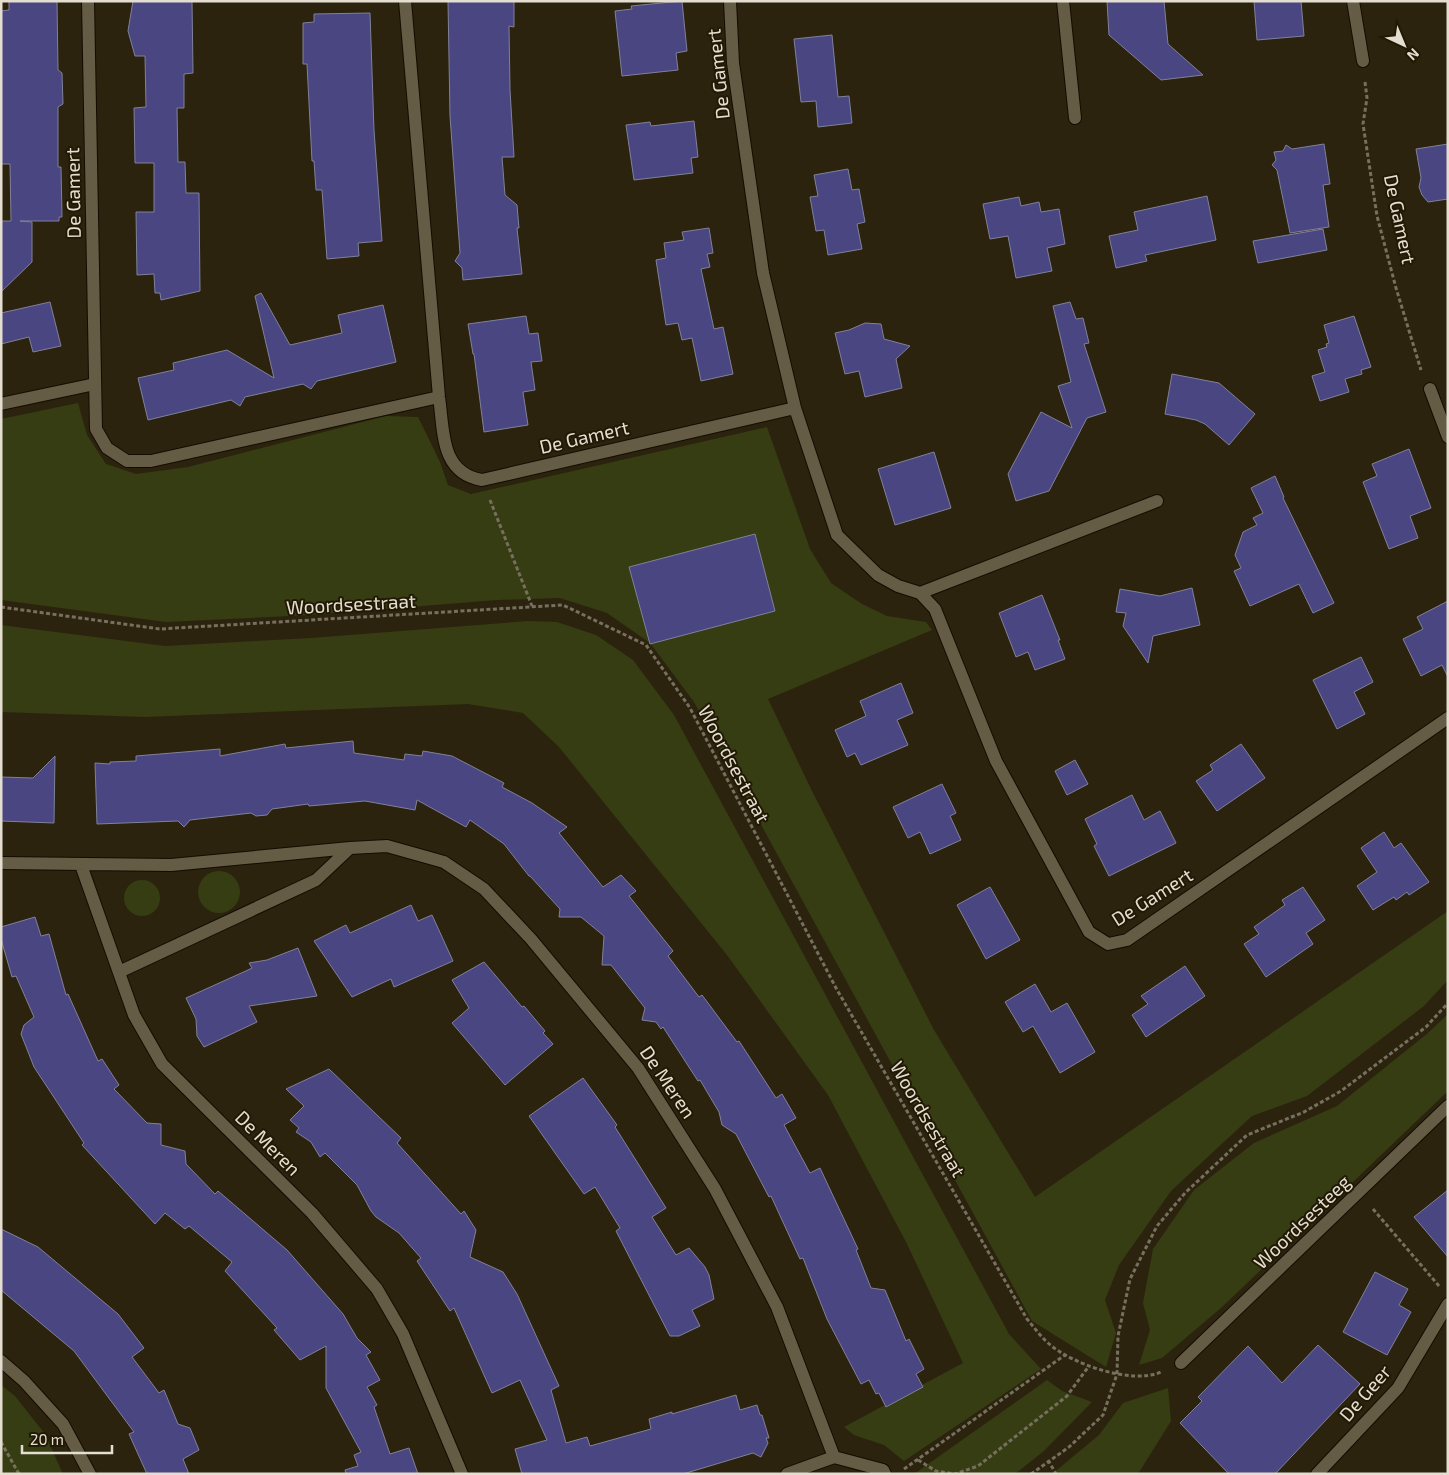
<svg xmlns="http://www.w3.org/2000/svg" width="1449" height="1475" viewBox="0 0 1449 1475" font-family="'Exo 2',sans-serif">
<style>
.green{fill:#363d13}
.building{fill:#4a4682;stroke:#808199}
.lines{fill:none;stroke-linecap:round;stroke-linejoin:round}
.minor-casing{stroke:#140c00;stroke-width:14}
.path{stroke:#77705e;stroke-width:3;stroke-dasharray:4 2.5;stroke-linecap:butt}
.minor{stroke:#655c45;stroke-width:12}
.labels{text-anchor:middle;stroke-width:4;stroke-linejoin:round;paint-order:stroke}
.street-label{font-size:19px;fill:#e4ded1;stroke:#221905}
</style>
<rect width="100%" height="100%" fill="#2b230e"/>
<path class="green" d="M78 403 87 435 106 464 136 474 188 467 386 416 418 417 440 462 448 485 471 494 767 427 810 549 831 583 862 604 887 616 926 622 932 630 768 699 810 787 934 1030 1035 1197 1448 911V980L1424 1006 1307 1096 1252 1116 1171 1191 1119 1265 1105 1300 1116 1333 1106 1367 1032 1321 694 702 650 643 607 613 560 598 497 600 310 615 166 622 1 600V419Z
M528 621 557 622 596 635 633 660 674 715 1009 1334 1041 1369 904 1461 884 1445 854 1435 844 1427 963 1363 907 1244 828 1095 727 955 559 747 523 713 468 704 145 717 1 712V625L165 646 311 638Z
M198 892a21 21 0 1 1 42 0a21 21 0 1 1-42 0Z
M124 898a18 18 0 1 1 36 0a18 18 0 1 1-36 0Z
M1448 1014V1091L1221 1308 1162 1358 1139 1365 1150 1330 1143 1303 1153 1249 1194 1190 1254 1143 1337 1106 1428 1033Z
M1047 1380 1062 1391 1092 1402 1044 1451 1015 1474H914Z
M1 1385 15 1396 45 1434 63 1474H1Z
M1168 1388 1171 1421 1138 1474H1052L1099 1435 1123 1403Z"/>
<path class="building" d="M9 1H57L58 70 62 73 63 104 58 107V167H61L62 217H59V221H20L32 222V262L1 292V221H11L10 164H1V11L9 10Z
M133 1H192L193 73 184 74V108H177L178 162H185L186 193H199L200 291 161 300 160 293H155L154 274 137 275 136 212H154V163H135L134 108 146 107 145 56H135L128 31Z
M448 1H514V27L509 26 510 90 514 157H502L505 195 517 205 519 228H517L522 274 463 280 462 268 455 261 460 253 450 116Z
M682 1 687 51 676 53 678 70 622 76 615 11 632 9 631 6Z
M1107 1H1164L1168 44 1203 75 1161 80 1109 35Z
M1254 1H1301L1304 36 1257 40Z
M370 13 374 130 382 241 358 243 359 256 327 259 322 190H316L314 161H312L307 64H303V23L314 22V14Z
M832 35 838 97 849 96 852 123 818 127 816 101 801 102 794 39Z
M694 121 698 157 691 158 693 173 634 180 626 125 650 122 651 126Z
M1324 144 1330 184 1323 185 1329 227 1290 233 1277 170 1272 165 1276 160 1274 152 1283 151 1286 145 1292 149Z
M1448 144V199L1428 202 1422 195 1419 187 1421 178 1416 149Z
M848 169 852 190 859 189 865 222 857 224 862 249 828 255 824 230 816 231 810 197 818 196 814 175Z
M1207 196 1216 240 1145 255 1147 261 1116 268 1109 236 1138 230 1134 212Z
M1019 197 1021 206 1039 202 1041 212 1059 209 1065 244 1047 248 1052 271 1016 278 1008 236 990 239 983 204Z
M709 228 713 253 707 254 710 267 701 269 714 329 723 327 733 374 701 381 692 338 682 340 678 323 666 325 656 260 666 258 664 243 684 240 682 232Z
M1323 229 1327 250 1258 263 1253 241Z
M261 293 290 345 342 333 338 315 383 305 396 362 317 381 311 389 303 384 245 397 240 406 231 400 148 420 138 378 174 370 173 363 227 350 274 378 255 296Z
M50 302 61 346 33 352 29 337 1 344V313Z
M1070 302 1076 319 1083 318 1089 343 1084 344 1106 412 1087 418 1049 491 1016 501 1008 474 1041 412 1072 428 1058 386 1071 382 1053 306Z
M526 316 529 334 538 333 542 361 531 362 535 390 523 392 528 425 484 432 474 354H473L468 324Z
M1354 316 1371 367 1361 370 1362 374 1345 379 1349 392 1320 401 1312 376 1325 372 1318 350 1327 347 1326 344 1329 343 1324 325Z
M865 323 881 324 884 339 910 346 896 359 902 388 865 397 859 371 845 374 835 333 849 330Z
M1172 374 1219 383 1255 414 1229 445 1205 424 1196 420 1165 414Z
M1409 449 1431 508 1410 516 1418 538 1389 549 1363 482 1377 476 1372 464Z
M934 452 951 508 895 525 878 469Z
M1275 476 1284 497 1283 498 1334 603 1313 613 1299 584 1250 606 1234 571 1241 568 1235 555 1243 532 1257 525 1253 518 1263 513 1251 488Z
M755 534 775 611 650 644 629 567Z
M1192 588 1200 625 1153 636 1148 663 1123 626 1126 613 1116 612 1120 589 1160 596Z
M1042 595 1060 640H1058L1065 659 1035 670 1028 652 1016 657 999 613Z
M1448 601V677L1442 665 1421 676 1403 639 1423 629 1417 617Z
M1361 657 1373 682 1354 692 1365 714 1337 729 1313 680Z
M901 683 913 713 897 720 908 745 861 765 855 753 847 757 835 730 866 716 860 701Z
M353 741 354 753 404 760 405 754 422 756 423 751 452 756 504 783 502 787 532 803 567 827 559 833 603 887 621 875 636 891 629 896 673 951 668 956 699 997 702 995 737 1042 739 1041 776 1098 782 1094 796 1118 784 1125 810 1173 820 1168 858 1249 856 1250 871 1288 885 1290 906 1341 909 1339 924 1369 916 1374 923 1387 886 1407 879 1393 876 1394 869 1380 861 1384 827 1319 803 1258 800 1259 771 1196 769 1197 736 1134 722 1125 719 1112 700 1080 698 1081 663 1027 661 1029 656 1022 642 1020 645 1008 611 965H602L604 936 581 917H559L560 909 530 876H529L504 844 470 820 466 827 417 800 415 810 365 801 309 806 308 804 272 809 267 815 256 816 251 813 190 820 184 827 178 821 97 824 95 763 110 764V762L136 761V756L220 749V756L285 744 286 748Z
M1241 744 1265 778 1217 811 1196 781 1213 770 1210 765Z
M55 756 54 823 1 821V777L33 778Z
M1075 760 1088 784 1067 795 1055 771Z
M942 784 956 813 950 816 961 840 930 854 920 832 908 838 893 807Z
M1132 795 1144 820 1160 811 1176 843 1109 876 1094 846 1097 844 1085 819Z
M1384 832 1394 848 1401 843 1429 882 1409 895 1407 892 1396 900 1394 897 1373 910 1357 886 1377 872 1361 848Z
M990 887 1020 940 986 959 957 905Z
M1303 887 1325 920 1306 933 1313 944 1266 977 1244 944 1259 934 1254 927 1285 905 1282 900Z
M411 905 418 921 432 915 453 961 394 987 391 979 352 997 314 941 346 925 350 933Z
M35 917 41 936 49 934 66 995 68 994 98 1061 102 1059 119 1085 114 1089 147 1123 161 1124V1145L185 1151 186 1164 215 1194 218 1191 287 1250 343 1314 357 1338 371 1352 366 1355 380 1380 367 1387 377 1405 374 1407 390 1454 409 1448 418 1474H346L345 1470 358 1466 354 1455 361 1452 326 1388V1346L300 1360 274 1330 277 1328 225 1271 232 1262 189 1226 185 1229 165 1213 155 1224 82 1145 84 1143 34 1067 21 1034 24 1025 34 1017 16 976 12 977 1 939V927Z
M298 948 317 996 249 1006 257 1022 204 1047 197 1036 196 1019 186 998 248 970 252 968 249 963 267 960Z
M484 962 522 1007 524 1006 545 1031 543 1033 553 1044 505 1085 452 1023 469 1008 452 980Z
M1185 966 1205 996 1146 1037 1132 1015 1148 1004 1141 996Z
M1035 984 1051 1012 1067 1003 1095 1052 1060 1073 1033 1026 1023 1032 1005 1002Z
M329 1069 401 1138 397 1143 461 1214 464 1211 476 1230 470 1257 503 1272 517 1294 559 1386 551 1390 566 1443 587 1437 590 1446 651 1429 649 1419 672 1412V1414L736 1395 740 1410 757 1405 760 1415H762L769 1438H766L768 1443 761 1457 753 1453 683 1474H522L515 1449 547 1440 520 1380 492 1393 454 1308 450 1311 417 1261 421 1258 399 1233 376 1217 371 1211 357 1185 325 1153 320 1157 311 1142 296 1132 299 1128 290 1120 304 1106 286 1089Z
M583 1078 617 1125 615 1127 666 1208 652 1217 676 1255 689 1248 705 1267 709 1275 714 1299 692 1310 700 1326 679 1336H670L616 1231 620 1228 595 1187 584 1194 529 1116Z
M1448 1190V1257L1414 1217Z
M1 1229 38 1247 118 1314 144 1348 132 1357 159 1393 164 1390 178 1424 190 1428 199 1450 183 1459 189 1474H147L129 1434 134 1432 74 1351 1 1290Z
M1375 1272 1408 1289 1399 1305 1411 1312 1387 1355 1343 1332Z
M1318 1345 1360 1384 1275 1474H1229L1180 1423 1202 1401 1198 1397 1248 1346 1282 1383Z"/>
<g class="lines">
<defs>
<path id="minor" d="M88 1 96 429 107 448 127 461H151L439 397
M405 1 439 397C444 431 440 473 482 480L795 408
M730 1 733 63 763 273 795 408 837 535 878 575 898 586 920 593 935 609 996 761 1089 932 1108 944 1127 940 1448 718
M1063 1 1075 118
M1353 1 1363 61
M1430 389 1448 437
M1 404 95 384
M920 593 1157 501
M1 863 171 865 350 848 387 846 444 862 484 889 531 939 638 1068 715 1189 777 1307 834 1457
M81 865 134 1015 162 1064 312 1213 377 1289 403 1334 462 1474
M119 972 316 880 350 848
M1 1361 24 1381 63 1424 90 1474
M1181 1363 1448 1106
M787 1474 834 1457 883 1470 885 1474
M1317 1474 1398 1388 1448 1304"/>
</defs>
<use href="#minor" class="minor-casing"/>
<path class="path" d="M1365 82 1367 98 1363 124 1377 216 1396 288 1421 370
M490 500 532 606
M1 607 160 629 563 605 646 645 690 708 836 988 1027 1319C1034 1327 1040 1336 1048 1343 1071 1364 1132 1385 1161 1372
M1373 1209 1439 1286
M1 1442 19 1474
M918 1460 936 1471 955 1474 978 1466 1067 1396 1089 1366
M1048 1460 1056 1474
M904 1469 1065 1355
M1031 1474 1069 1447 1103 1415 1117 1374 1118 1336 1130 1279 1157 1226 1185 1193 1247 1135 1304 1112 1341 1091 1426 1027 1448 1003"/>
<use href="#minor" class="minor"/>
</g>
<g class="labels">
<g class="street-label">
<text transform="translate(718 74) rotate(-96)" y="7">De Gamert</text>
<text transform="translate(73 193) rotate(-91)" y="7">De Gamert</text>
<text transform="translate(1400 219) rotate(78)" y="7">De Gamert</text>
<text transform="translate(584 437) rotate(-13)" y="7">De Gamert</text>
<text transform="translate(351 604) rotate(-3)" y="7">Woordsestraat</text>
<text transform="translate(734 764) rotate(62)" y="7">Woordsestraat</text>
<text transform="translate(1152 897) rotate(-32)" y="7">De Gamert</text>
<text transform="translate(668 1082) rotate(56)" y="7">De Meren</text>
<text transform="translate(928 1119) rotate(60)" y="7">Woordsestraat</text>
<text transform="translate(268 1143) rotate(45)" y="7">De Meren</text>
<text transform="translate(1302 1222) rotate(-44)" y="7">Woordsesteeg</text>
<text transform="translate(1365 1393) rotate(-49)" y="7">De Geer</text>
</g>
</g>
<rect width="1449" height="1475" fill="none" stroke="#e4ded1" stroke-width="5"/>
<g transform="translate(1404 45) rotate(136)" stroke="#221905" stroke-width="4" paint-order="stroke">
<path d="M0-4L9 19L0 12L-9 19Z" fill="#e4ded1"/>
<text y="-8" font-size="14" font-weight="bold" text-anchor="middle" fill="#e4ded1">N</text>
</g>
<path d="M22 1445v8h90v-8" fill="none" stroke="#e4ded1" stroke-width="2.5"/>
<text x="30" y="1445" font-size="15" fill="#e4ded1" stroke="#221905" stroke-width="4" paint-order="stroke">20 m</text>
</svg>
